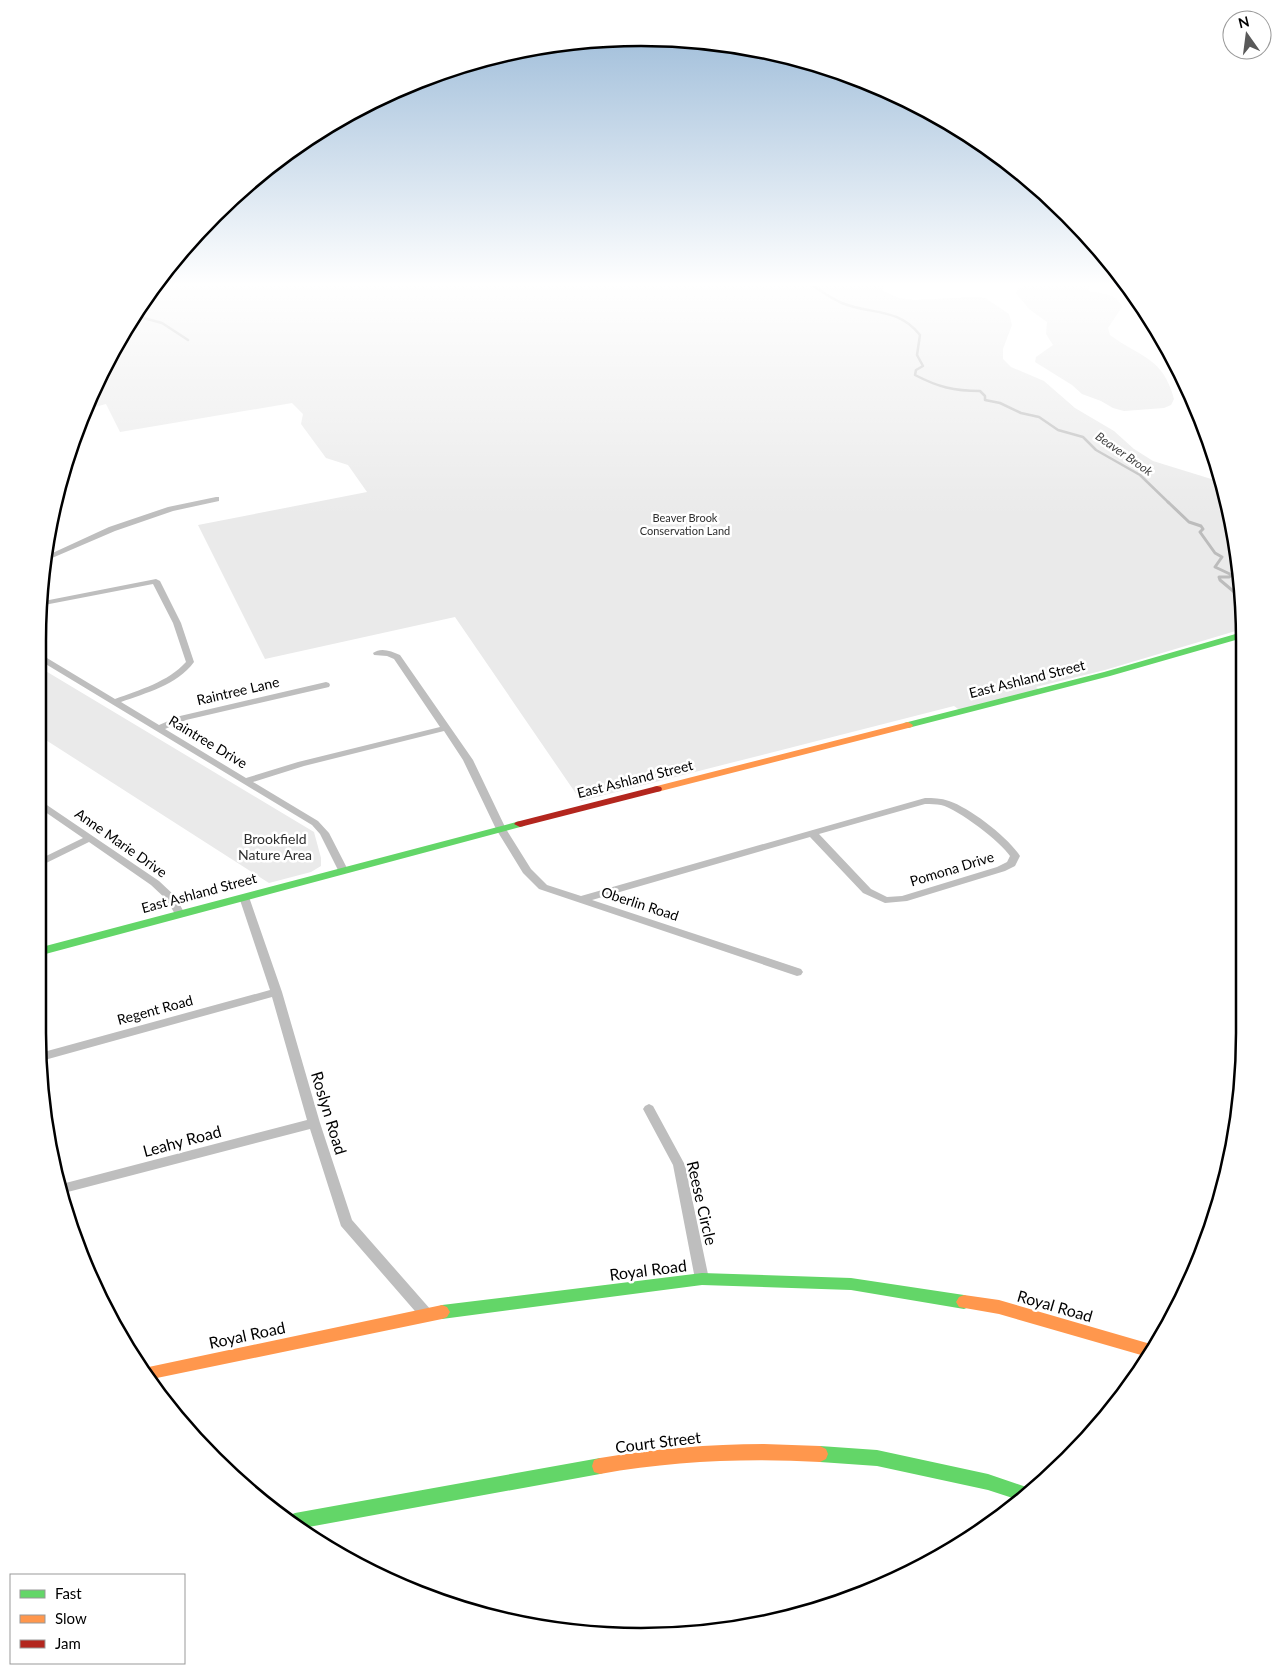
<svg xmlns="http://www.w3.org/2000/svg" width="1282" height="1674" viewBox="0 0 1282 1674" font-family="Lato,sans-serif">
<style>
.green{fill:#eaeaea}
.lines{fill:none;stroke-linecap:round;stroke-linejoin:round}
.stream-far1{stroke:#bcbcbc;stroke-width:2.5}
.stream{stroke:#bcbcbc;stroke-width:3}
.street{fill:#bebebe;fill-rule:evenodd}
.fast{fill:#63d668;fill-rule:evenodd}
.slow{fill:#ff974d;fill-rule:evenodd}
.jam{fill:#b3261e;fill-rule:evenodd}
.labels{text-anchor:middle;stroke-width:5;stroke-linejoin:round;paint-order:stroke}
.far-park-label{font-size:11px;fill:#2f2f2f;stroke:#fff}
.far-water-label{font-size:12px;font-style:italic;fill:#404040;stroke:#fff}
.street-label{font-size:14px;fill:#000;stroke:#fff}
.park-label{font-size:14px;fill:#2f2f2f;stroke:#fff}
.near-street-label{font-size:16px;fill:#000;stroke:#fff}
.rim{fill:none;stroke:#000;stroke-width:2.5}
</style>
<rect width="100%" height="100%" fill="#fff"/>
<path class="green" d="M156 283H883V291L899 298 914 300 974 297 985 298 1009 314 1012 325 1003 349V359L1011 367 1044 381 1075 408 1114 431 1134 449 1153 461 1221 482 1239 563V630L1105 670 1036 687 1041 691 961 711 954 706 581 801 455 617 265 659 198 525 367 492 348 465 326 458 301 424 303 414 292 403 120 432 106 404 87 409 100 374Z
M1034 283H1098L1090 287 1089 291C1102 294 1117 293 1122 307L1108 328 1110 335C1141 358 1163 357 1174 399L1171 405 1164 408 1124 411 1113 408 1101 401 1082 394 1072 385 1035 362 1036 357 1053 345 1046 334 1047 322 1029 309 1016 293 1018 288Z
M39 667 314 832 321 858V866L311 872 269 883 38 735Z"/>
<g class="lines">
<path class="stream-far1" d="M808 283C819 289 830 298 842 303 871 315 898 307 920 335L917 355 923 366 916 370 915 375C938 387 954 391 980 391L985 396V400L1000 403 1021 413 1039 417 1058 430 1083 437 1096 450 1140 475 1169 503
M136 316 162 323 188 340"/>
<path class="stream" d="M1168 502 1189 522 1201 526 1203 529 1200 532 1215 553 1222 557 1215 567 1232 575 1229 577H1219L1220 580 1239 596"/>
<path class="street" d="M216 497H219V501L173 511 115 531 45 561 46 556 109 527 168 507Z
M156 579 160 581 181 623 194 662C177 685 146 693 121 702L159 725 180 716 326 682 329 683 330 685 329 687 186 720 165 729 246 778 298 762 440 727 394 659 387 656 374 655 373 653C381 647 391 651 400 655L473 760 506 829 531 869 547 885 581 896 925 798C933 798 941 798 949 801 970 808 1008 837 1020 856L1015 866 1005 871 907 901 885 903 863 893 810 837 592 900 801 969 803 972 801 975 797 976 539 889 523 873 496 829 463 760 444 731 304 766 253 782 318 821 329 833 348 870 347 872H339L320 834 312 825 39 660V655H42L115 699C139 690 168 682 186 662L173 623 153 584 39 606V602ZM925 804C931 804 936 804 941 805 958 809 1001 842 1010 856L1007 862 997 867 902 896 887 897 871 889 819 834Z
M38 799 159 881 175 896 185 914 184 916H176L167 900 151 885 89 842 38 867V860L83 838 38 807Z
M244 894 249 897 282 992 320 1123 352 1220 431 1310 433 1314 431 1318 426 1320 421 1318 341 1226 310 1129 60 1194 58 1185 307 1120 272 997 41 1061 40 1053 270 990 239 897Z
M649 1104 653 1106 685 1165 709 1279 707 1283 702 1285 697 1283 695 1279 673 1165 643 1109 645 1106Z"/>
<path class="fast" d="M1239 633V639L1110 676 908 728 903 725 904 723 1104 672Z
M520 821 524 822 526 824 524 826 38 956V948Z
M702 1273 851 1278 964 1295 969 1297 972 1302 969 1307 964 1309 851 1290 702 1285 442 1319 437 1317 434 1312 437 1307 442 1305Z
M820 1446 877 1450 988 1474 1032 1489 1019 1500 988 1490 877 1466 820 1462 814 1459 812 1454 814 1449Z
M600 1458 606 1460 608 1466 606 1472 600 1474 303 1528 288 1516 295 1513Z"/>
<path class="slow" d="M908 722 913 725 912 727 657 792 652 789 653 787Z
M964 1295 999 1300 1154 1345 1148 1357 999 1314 959 1307 956 1302 959 1297Z
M442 1305 447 1307 450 1312 447 1317 442 1319 152 1379 144 1368Z
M764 1444 820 1446 826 1449 828 1454 826 1459 820 1462C746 1458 673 1461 600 1474L594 1472 592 1466 594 1460 600 1458C655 1449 709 1444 764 1444Z"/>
<path class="jam" d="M657 786 661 787 662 789 661 791 520 827 514 824 516 822Z"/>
</g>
<linearGradient id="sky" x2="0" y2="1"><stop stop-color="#96b7d6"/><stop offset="0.55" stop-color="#fff"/><stop offset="1" stop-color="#fff" stop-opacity="0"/></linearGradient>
<rect width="1282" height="517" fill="url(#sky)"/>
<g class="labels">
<g class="far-park-label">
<text x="685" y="522">Beaver Brook<tspan x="685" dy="13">Conservation Land</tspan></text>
</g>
<g class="far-water-label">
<text transform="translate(1124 454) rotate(35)" y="4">Beaver Brook</text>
</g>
<g class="street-label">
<text transform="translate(1027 679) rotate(-14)" y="5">East Ashland Street</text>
<text transform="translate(238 691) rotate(-13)" y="5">Raintree Lane</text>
<text transform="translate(208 742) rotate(31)" y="5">Raintree Drive</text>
<text transform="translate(635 779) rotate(-14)" y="5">East Ashland Street</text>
<text transform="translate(121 843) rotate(35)" y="5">Anne Marie Drive</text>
<text transform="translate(952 869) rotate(-17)" y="5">Pomona Drive</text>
<text transform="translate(199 893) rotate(-15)" y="5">East Ashland Street</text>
<text transform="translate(640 904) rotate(18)" y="5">Oberlin Road</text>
<text transform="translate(155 1010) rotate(-15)" y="5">Regent Road</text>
</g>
<g class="park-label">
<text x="275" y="844">Brookfield<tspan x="275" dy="16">Nature Area</tspan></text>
</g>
<g class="near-street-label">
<text transform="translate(329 1113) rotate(73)" y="6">Roslyn Road</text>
<text transform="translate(182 1141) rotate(-15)" y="6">Leahy Road</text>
<text transform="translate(702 1203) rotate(77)" y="6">Reese Circle</text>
<text transform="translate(648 1270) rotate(-7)" y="6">Royal Road</text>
<text transform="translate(1055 1306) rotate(16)" y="6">Royal Road</text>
<text transform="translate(247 1335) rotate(-12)" y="6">Royal Road</text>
<text transform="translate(658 1442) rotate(-7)" y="6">Court Street</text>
</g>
</g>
<path d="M0 0H1282V1674H0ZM641 46H641A595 595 0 0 1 1236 641V1033A595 595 0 0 1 641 1628H641A595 595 0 0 1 46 1033V641A595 595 0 0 1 641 46Z" fill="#fff" fill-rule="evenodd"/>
<path class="rim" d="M641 46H641A595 595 0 0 1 1236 641V1033A595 595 0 0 1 641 1628H641A595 595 0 0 1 46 1033V641A595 595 0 0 1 641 46Z"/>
<rect x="10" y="1574" width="175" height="90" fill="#ffffff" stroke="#999999"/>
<rect x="20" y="1590" width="25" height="8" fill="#63d668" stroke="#999999"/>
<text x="55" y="1599" font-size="15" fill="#000000">Fast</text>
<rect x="20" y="1615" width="25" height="8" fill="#ff974d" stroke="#999999"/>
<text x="55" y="1624" font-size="15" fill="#000000">Slow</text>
<rect x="20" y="1640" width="25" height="8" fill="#b3261e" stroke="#999999"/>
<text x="55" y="1649" font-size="15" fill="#000000">Jam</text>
<g transform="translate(1247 35) rotate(346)"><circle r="24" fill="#ffffff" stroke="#999999"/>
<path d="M0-4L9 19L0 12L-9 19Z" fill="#595959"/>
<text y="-8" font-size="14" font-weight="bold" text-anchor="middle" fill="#000000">N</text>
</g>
</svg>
